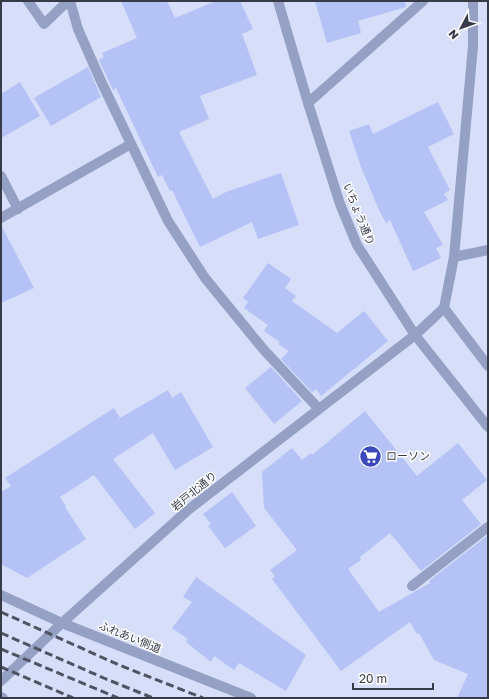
<svg xmlns="http://www.w3.org/2000/svg" width="489" height="699" viewBox="0 0 489 699" font-family="'Golos Text','Noto Sans JP',sans-serif">
<style>
.building{fill:#b4c2f5}
.lines{fill:none;stroke-linecap:round;stroke-linejoin:round}
.minor{stroke:#95a0c5;stroke-width:10}
.rail{stroke:#4f5362;stroke-width:3;stroke-dasharray:8 4;stroke-linecap:butt}
.labels{text-anchor:middle;stroke-width:3;stroke-linejoin:round;paint-order:stroke}
.street-label{font-size:11px;fill:#373b48;stroke:#fff}
.poi-label{font-size:11px;fill:#373b48;stroke:#fff;text-anchor:start}
</style>
<rect width="100%" height="100%" fill="#d6def9"/>
<path class="building" d="M121 1H167L175 18 216 1H240L253 29 242 34 257 75 200 96 209 119 179 132 213 199 226 192 281 173 299 225 258 239 252 222 200 247 172 190 170 191 162 175 158 177 116 88 113 90 99 60 104 57 102 53 137 38Z
M315 1H405L406 7 358 21 361 33 327 43Z
M88 67 101 97 51 126 34 98Z
M20 82 40 116 1 138V94Z
M438 102 454 134 428 147 450 190 444 194 448 200 424 212 443 245 436 248 441 258 413 271 390 220 386 223 379 210 361 167 349 131 369 124 373 134Z
M1 225 34 288 1 303Z
M268 263 291 279 285 288 296 296 292 301 337 333 364 311 388 341 321 396 316 389 312 392 281 359 289 351 278 344 280 342 264 331 268 325 244 308 248 302 243 298Z
M271 367 302 401 274 424 245 388Z
M168 390 172 398 181 392 213 447 175 470 153 433 113 459 155 513 135 529 94 475 60 497 66 506 65 507 86 539 27 578 1 564V492L11 486 5 478 114 408 120 418Z
M365 411 417 476 458 443 487 480 462 500 481 524 421 571 390 533 360 557 361 560 348 569 379 612 430 583 429 581 488 535V698H457L468 674 434 660 419 633 417 634 410 622 341 671 272 579 275 576 270 570 297 550 264 508 262 472 292 448 302 460 311 453 312 455Z
M232 492 256 526 225 548 208 526 211 524 203 514Z
M196 577 306 655 286 691 239 663 234 670 214 656 211 662 186 642 188 639 172 628 192 602 183 597Z"/>
<g class="lines">
<path class="minor" d="M28 1 44 24 68 1
M70 1 78 29 100 79 168 221 205 278 264 350 319 409
M278 1 308 103 340 204 357 245 415 335 488 427
M308 103 423 1
M1 176 18 209
M1 218 131 144
M454 257 488 250
M444 308 488 366
M412 586 488 527
M1 595 62 623 251 698
M1 681 62 623 188 510 415 335 444 308 454 257 473 46V1
M1 697 3 698"/>
<path class="rail" d="M1 612 119 665 203 698
M1 633 106 679 153 698
M1 649 118 698
M1 667 73 698"/>
</g>
<defs>
<symbol id="supermarket-disc" viewBox="-11 -11 22 22"><circle r="9.5" fill="#3b48bb" stroke="#fff"/><path d="M-6-5.5h2.5l.6 2H6L4.5 2H-2.5L-4.4-4H-6ZM-1.5 3.2a1.3 1.3 0 1 0 .1 0ZM3 3.2a1.3 1.3 0 1 0 .1 0Z" fill="#fff"/></symbol>
</defs>
<g fill-rule="evenodd">
<use href="#supermarket-disc" x="358" y="444" width="25" height="25"/>
</g>
<g class="labels">
<g class="street-label">
<text transform="translate(359 214) rotate(68)" y="4">いちょう通り</text>
<text transform="translate(194 491) rotate(-39)" y="4">岩戸北通り</text>
<text transform="translate(130 637) rotate(22)" y="4">ふれあい側道</text>
</g>
<g class="poi-label">
<text x="386" y="460">ローソン</text>
</g>
</g>
<rect width="489" height="699" fill="none" stroke="#373b48" stroke-width="4"/>
<g transform="translate(461 28) rotate(229)" stroke="#ffffff" stroke-width="3" paint-order="stroke">
<path d="M0-3L7 15L0 10L-7 15Z" fill="#373b48"/>
<text y="-6" font-size="11" font-weight="bold" text-anchor="middle" fill="#373b48">N</text>
</g>
<path d="M353 683v6h80v-6" fill="none" stroke="#373b48" stroke-width="2"/>
<text x="359" y="683" font-size="12" fill="#373b48" stroke="#ffffff" stroke-width="3" paint-order="stroke">20 m</text>
</svg>
